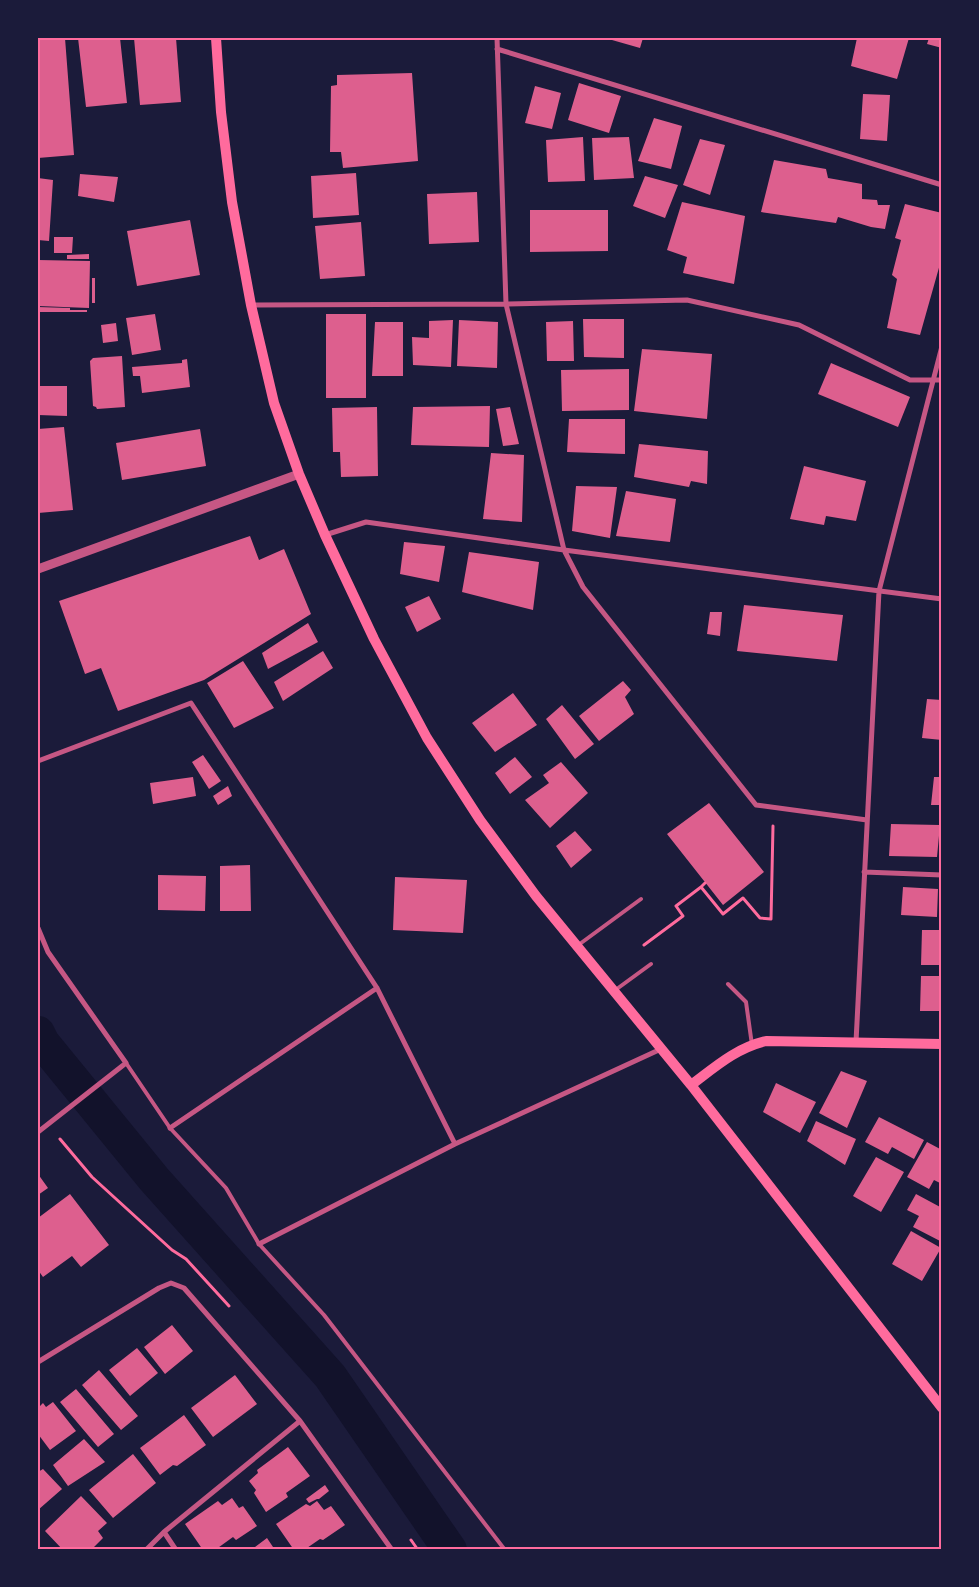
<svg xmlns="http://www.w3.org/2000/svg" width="979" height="1587" viewBox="0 0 979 1587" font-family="'Noto Serif',serif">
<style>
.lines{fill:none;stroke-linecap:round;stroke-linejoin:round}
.canal{stroke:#12122b;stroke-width:34}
.building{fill:#dd5f8e}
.path{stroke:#ff6b9d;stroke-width:3}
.service{stroke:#c65784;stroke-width:4}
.minor{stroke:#c65784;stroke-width:5}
.tertiary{stroke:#c65784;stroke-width:9}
.secondary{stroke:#ff6b9d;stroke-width:10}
.neatline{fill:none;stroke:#ff6b9d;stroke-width:2}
</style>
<rect width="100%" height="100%" fill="#1b1b3a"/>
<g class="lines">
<path class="canal" d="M38 1033 43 1043 154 1179 330 1376 450 1550"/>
</g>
<path class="building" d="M38 38H65L74 155 38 158Z
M78 38H120L127 103 86 107Z
M134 38H176L181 102 140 105Z
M605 38H643L640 48Z
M857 38H909L897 79 851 66Z
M929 38H942V48L927 44Z
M412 73 418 161 343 168 341 152H330L331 86 337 85V75Z
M579 83 621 96 609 133 568 120Z
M535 86 561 93 552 129 525 123Z
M863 94 890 95 887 141 860 139Z
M654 118 682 126 671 169 638 161Z
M583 137 585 181 548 182 546 140Z
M629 137 634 178 594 180 592 138Z
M700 139 725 145 710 195 683 185Z
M774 160 826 169 828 178 862 184V199L877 200 878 205H890L885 229 871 227 838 217 836 223 761 212Z
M356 173 359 215 313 218 311 176Z
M80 174 118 177 114 202 78 196Z
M645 176 678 185 665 218 633 206Z
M38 178 53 180 49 241 38 240Z
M477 192 479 242 429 244 427 194Z
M682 202 745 216 734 284 683 273 687 257 667 250Z
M905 204 942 213V257L920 335 887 328 897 279 892 275 901 240 895 238Z
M530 210H608V251L530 252Z
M190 220 200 275 137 286 127 231Z
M361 222 365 276 320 279 315 226Z
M54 237H73L72 253H54Z
M89 254V259H67V255Z
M38 260 90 261 89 308 38 306Z
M92 278H95V303H92Z
M38 307 70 308V310H87V312H38Z
M155 314 161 350 132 355 126 318Z
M326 314H366V398H326Z
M583 319H624V358L584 357Z
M453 320 451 367 413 365 412 337 429 338V321Z
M459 320 498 322 497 368 457 366Z
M573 321 574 361H547L546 322Z
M375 322H403V376H372Z
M116 323 118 341 103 343 101 325Z
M642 349 712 354 707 419 634 411Z
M122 356 125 407 97 409 96 407 93 406 90 361 93 358Z
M187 359 190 387 142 393 140 376H133L132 367 182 363V360Z
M831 363 910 397 898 427 818 394Z
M629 369V410L562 411 561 370Z
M38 386H67V416L38 415Z
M490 406 489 447 411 445 413 407Z
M377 407 378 476 341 477 340 452H333L332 408Z
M510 407 519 444 503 446 496 409Z
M569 419H625V454L567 452Z
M64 427 73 510 38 513V429Z
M200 429 206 466 122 480 116 443Z
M639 444 708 451 707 484 691 481 689 487 634 477Z
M491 453 524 455 522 522 483 519Z
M804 466 866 481 856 521 826 516 824 525 790 519Z
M576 486 617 487 610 538 572 531Z
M626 491 676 499 670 542 616 536Z
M250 536 259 560 284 549 311 614 204 680 118 711 101 668 85 674 59 601Z
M404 542 445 546 439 582 400 574Z
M469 552 539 562 533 610 462 592Z
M429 596 441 619 417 632 405 607Z
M744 605 843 615 837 661 737 651Z
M710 612H722L720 636 707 634Z
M308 623 318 642 268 669 262 653Z
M323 651 333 668 283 701 274 682Z
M243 661 274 708 234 728 207 683Z
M623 681 631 690 625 697 634 714 599 741 579 716Z
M513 693 537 725 495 752 472 723Z
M927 699 942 700V740L922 738Z
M562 705 594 744 575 759 546 719Z
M203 755 221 781 209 789 192 762Z
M515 757 532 777 510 794 495 773Z
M561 762 588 793 550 828 525 800 549 783 543 775Z
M193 777 196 796 153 804 150 783Z
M934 777H942V805H931Z
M228 786 232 796 218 805 213 796Z
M709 803 764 872 723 905 667 834Z
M891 824 940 825 937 857 889 856Z
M575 831 592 850 571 868 556 846Z
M250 865 251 911H220V866Z
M158 875 206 876 205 911 158 910Z
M395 877 467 880 463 933 393 930Z
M903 887 938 889 937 917 901 915Z
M922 930H942V965H921Z
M921 976H942V1011H920Z
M841 1071 867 1081 847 1128 819 1113Z
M776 1083 816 1102 800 1133 763 1112Z
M879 1117 924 1140 914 1159 892 1147 888 1154 865 1142Z
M816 1121 856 1139 845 1165 807 1141Z
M927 1142 942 1150V1184L934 1180 929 1189 907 1177Z
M876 1157 904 1172 881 1212 853 1196Z
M38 1174 48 1188 38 1195Z
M70 1194 109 1245 81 1267 72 1256 43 1277 38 1270V1218Z
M916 1194 942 1208V1242L913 1227 919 1216 907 1210Z
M911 1231 941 1248 922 1281 892 1264Z
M172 1325 193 1351 165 1374 144 1347Z
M137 1348 158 1373 130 1396 109 1370Z
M99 1370 138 1416 121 1430 82 1385Z
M235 1375 257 1404 213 1437 191 1408Z
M76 1389 114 1434 98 1447 60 1402Z
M53 1402 76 1431 50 1450 38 1434V1403L40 1406 43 1403 46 1407Z
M184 1415 206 1445 177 1466 173 1465 160 1475 140 1448Z
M84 1439 105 1462 68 1486 53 1465Z
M288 1447 310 1476 286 1493 288 1497 266 1512 254 1493 256 1490 249 1481 258 1473 257 1470Z
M133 1454 156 1483 113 1518 89 1490Z
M43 1469 62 1489 38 1510V1472Z
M325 1485 329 1491 319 1499H317L309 1503 306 1499Z
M81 1496 107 1523 98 1531 103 1538 91 1550H63L45 1531Z
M232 1498 239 1508 243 1506 257 1526 236 1540 233 1537 215 1550H203L185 1524 218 1501 222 1505Z
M317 1501 324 1510 331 1506 345 1525 323 1540 320 1539 304 1550H294L276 1524 306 1504 310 1506Z
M267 1538 275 1550H251Z"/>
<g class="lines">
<path class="path" d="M705 883 701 887 723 914 743 898 760 918 771 919 773 826
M644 945 683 916 676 906 701 887
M60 1139 92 1177 172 1250 186 1259 229 1306
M411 1540 418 1550"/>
<path class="service" d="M577 946 641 899
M728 984 746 1002 752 1045
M614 991 651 964
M126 1063 170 1128 226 1188 259 1244 324 1315 505 1550"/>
<path class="minor" d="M497 38 506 304 564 550 583 587 756 805 867 820
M497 49 942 185
M251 305 506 304 687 300 799 325 910 380H942
M325 535 366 522 564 550 942 599
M38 761 191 703 377 988 455 1144
M864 872 942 875
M38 928 48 952 126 1063 38 1132
M856 1042 879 591 942 346
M170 1128 377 988
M259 1244 455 1144 661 1049
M38 1362 159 1288 171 1283 184 1288 300 1421 392 1550
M164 1532 176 1550
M146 1550 164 1532 300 1421"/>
<path class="tertiary" d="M38 569 299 474"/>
<path class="secondary" d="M216 38 221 112 232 202 251 305 274 403 299 474 325 535 374 639 427 738 480 820 536 896 691 1085 942 1408
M691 1085C715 1067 736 1048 766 1041L942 1044"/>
</g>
<rect width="979" height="1587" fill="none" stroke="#1b1b3a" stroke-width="78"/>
<rect x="39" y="39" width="901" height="1509" class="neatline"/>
</svg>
